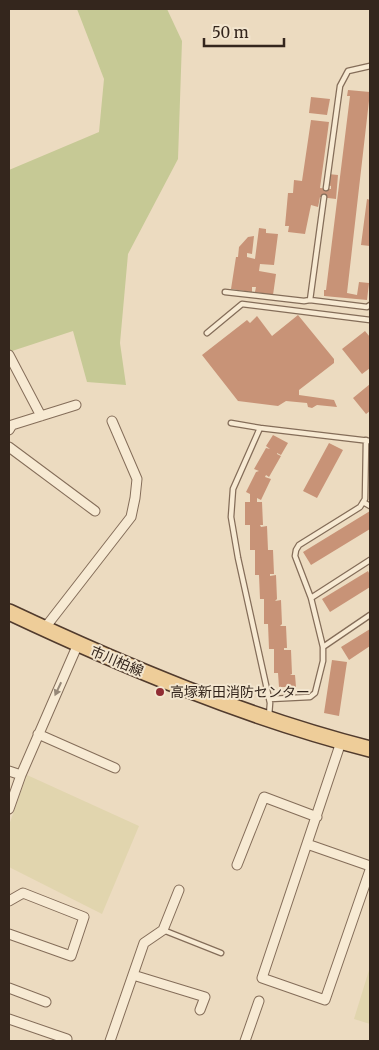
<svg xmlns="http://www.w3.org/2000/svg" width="379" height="1050" viewBox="0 0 379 1050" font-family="Merriweather,'Noto Sans JP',serif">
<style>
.farmland{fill:#e1d5ae}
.green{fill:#c6c995}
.building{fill:#c89377}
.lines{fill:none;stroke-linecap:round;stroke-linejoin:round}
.lane-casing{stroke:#846d59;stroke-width:7}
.street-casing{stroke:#846d59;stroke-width:11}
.primary-casing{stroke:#513b2d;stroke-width:18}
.lane{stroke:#f7ead3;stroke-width:4.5}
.street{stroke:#f7ead3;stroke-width:9}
.primary{stroke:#eecd99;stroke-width:15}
.oneway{fill:#968878}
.poi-dot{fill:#902c33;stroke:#f3e6cf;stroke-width:2}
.labels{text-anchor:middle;stroke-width:4;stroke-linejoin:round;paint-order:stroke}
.street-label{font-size:14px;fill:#34261d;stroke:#f3e6cf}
.poi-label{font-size:14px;fill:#34261d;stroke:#f3e6cf;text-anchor:start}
</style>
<rect width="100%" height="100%" fill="#ecdbc0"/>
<path class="farmland" d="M27 775 139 826 102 914 9 867V825Z
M370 967V1024L354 1019Z"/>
<path class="green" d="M77 9H167L182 41 178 159 128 254 120 343 126 385 87 382 73 331 9 352V170L99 132 104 79Z"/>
<path class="building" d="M348 90 370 92 347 293 357 295 359 282 369 283 367 300 324 296V290H326L350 96H347Z
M311 97 330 99 327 115 309 113Z
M311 120 329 122 320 188 331 189V186L327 185 328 174 338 175 336 199 320 197 318 207 311 205 305 234 288 232 289 226H285L288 193H293L294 180 302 181Z
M367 199 370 200V246L361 245Z
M259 228 266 229V233L278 234 274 265 260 264 259 271 276 274 273 295 255 292 256 287H252V292L231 289 236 257H238L239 247 248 237 254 236 252 254 247 253V257L255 259Z
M298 315 334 359V363L299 390V395L334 400 337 407 317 405 312 408 308 407 307 403 286 401 278 406 238 401 202 355 247 320 250 323 257 316 272 336Z
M365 331 370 337V368L362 374 342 349Z
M370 384V411L366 414 353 398Z
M273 435 288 443 281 455 277 453V454L281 456 269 477 266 475 265 477 271 479 261 500 257 498V502H262L263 525H260L261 527 267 526 268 550H273L274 574H270V576L276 575 277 599 275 601 281 600 282 624 280 626H286L287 648H284V650H291L292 674 290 675H295L296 687H279L278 673H274V649H269L268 624H264V599H260L259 575H255V550H250V525H245V502H250V494L246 492 256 472 259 471 254 469 266 448 270 449 266 446Z
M329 443 343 450 317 498 303 491Z
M370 511V529L311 565 303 552Z
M368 571 370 575V587L330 612 322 599Z
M370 629V646L349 660 341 647Z
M332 660 347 662 339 716 324 713Z"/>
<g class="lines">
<defs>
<path id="lane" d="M326 188 340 86 348 71 370 66
M324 197 310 300 367 307 370 305
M225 292 304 301 310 300
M207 333 242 304 370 320
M231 423 260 428
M363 502 370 506
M311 598 370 560
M323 647 370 615
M270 699 310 697 315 693 323 661V647L311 598 295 556 296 550 299 545 360 507 365 499 366 440
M269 716 270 703 238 558 231 517 233 489 260 428 370 441
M163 930 221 953"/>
<path id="street" d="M9 355 41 416
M9 430 12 425 76 405
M9 447 95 511
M44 629 131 517 135 498 137 479 112 421
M38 734 115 768
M341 742 262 978 325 1000 370 870
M9 771 21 775
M9 809 21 775 78 644
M307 844 370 866
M237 865 264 797 317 817
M9 901 23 893 84 917 71 956 9 934
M133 975 205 997 200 1010
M9 988 46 1002
M9 1019 67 1039 66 1041
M110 1041 144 943 163 930 179 890
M245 1041 259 1001"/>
<path id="primary" d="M9 612C126 667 245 717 370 749"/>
</defs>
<use href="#lane" class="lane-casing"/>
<use href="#street" class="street-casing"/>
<use href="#primary" class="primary-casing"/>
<use href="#lane" class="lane"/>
<use href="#street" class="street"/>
<use href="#primary" class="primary"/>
</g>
<defs><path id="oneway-solid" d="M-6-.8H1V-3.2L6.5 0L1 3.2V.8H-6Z" transform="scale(1.25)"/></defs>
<use class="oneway" href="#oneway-solid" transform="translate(58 689) rotate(115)"/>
<circle class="poi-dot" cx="160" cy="692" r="5"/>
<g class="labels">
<g class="street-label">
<text transform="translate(117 661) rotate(23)" y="5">市川柏線</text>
</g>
<g class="poi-label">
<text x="170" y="697">高塚新田消防センター</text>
</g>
</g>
<rect width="379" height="1050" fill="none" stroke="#34261d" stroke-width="20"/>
<path d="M204 38v8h80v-8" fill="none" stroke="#34261d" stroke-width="2.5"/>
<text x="212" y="38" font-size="15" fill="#34261d" stroke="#f3e6cf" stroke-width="4" paint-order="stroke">50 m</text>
</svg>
